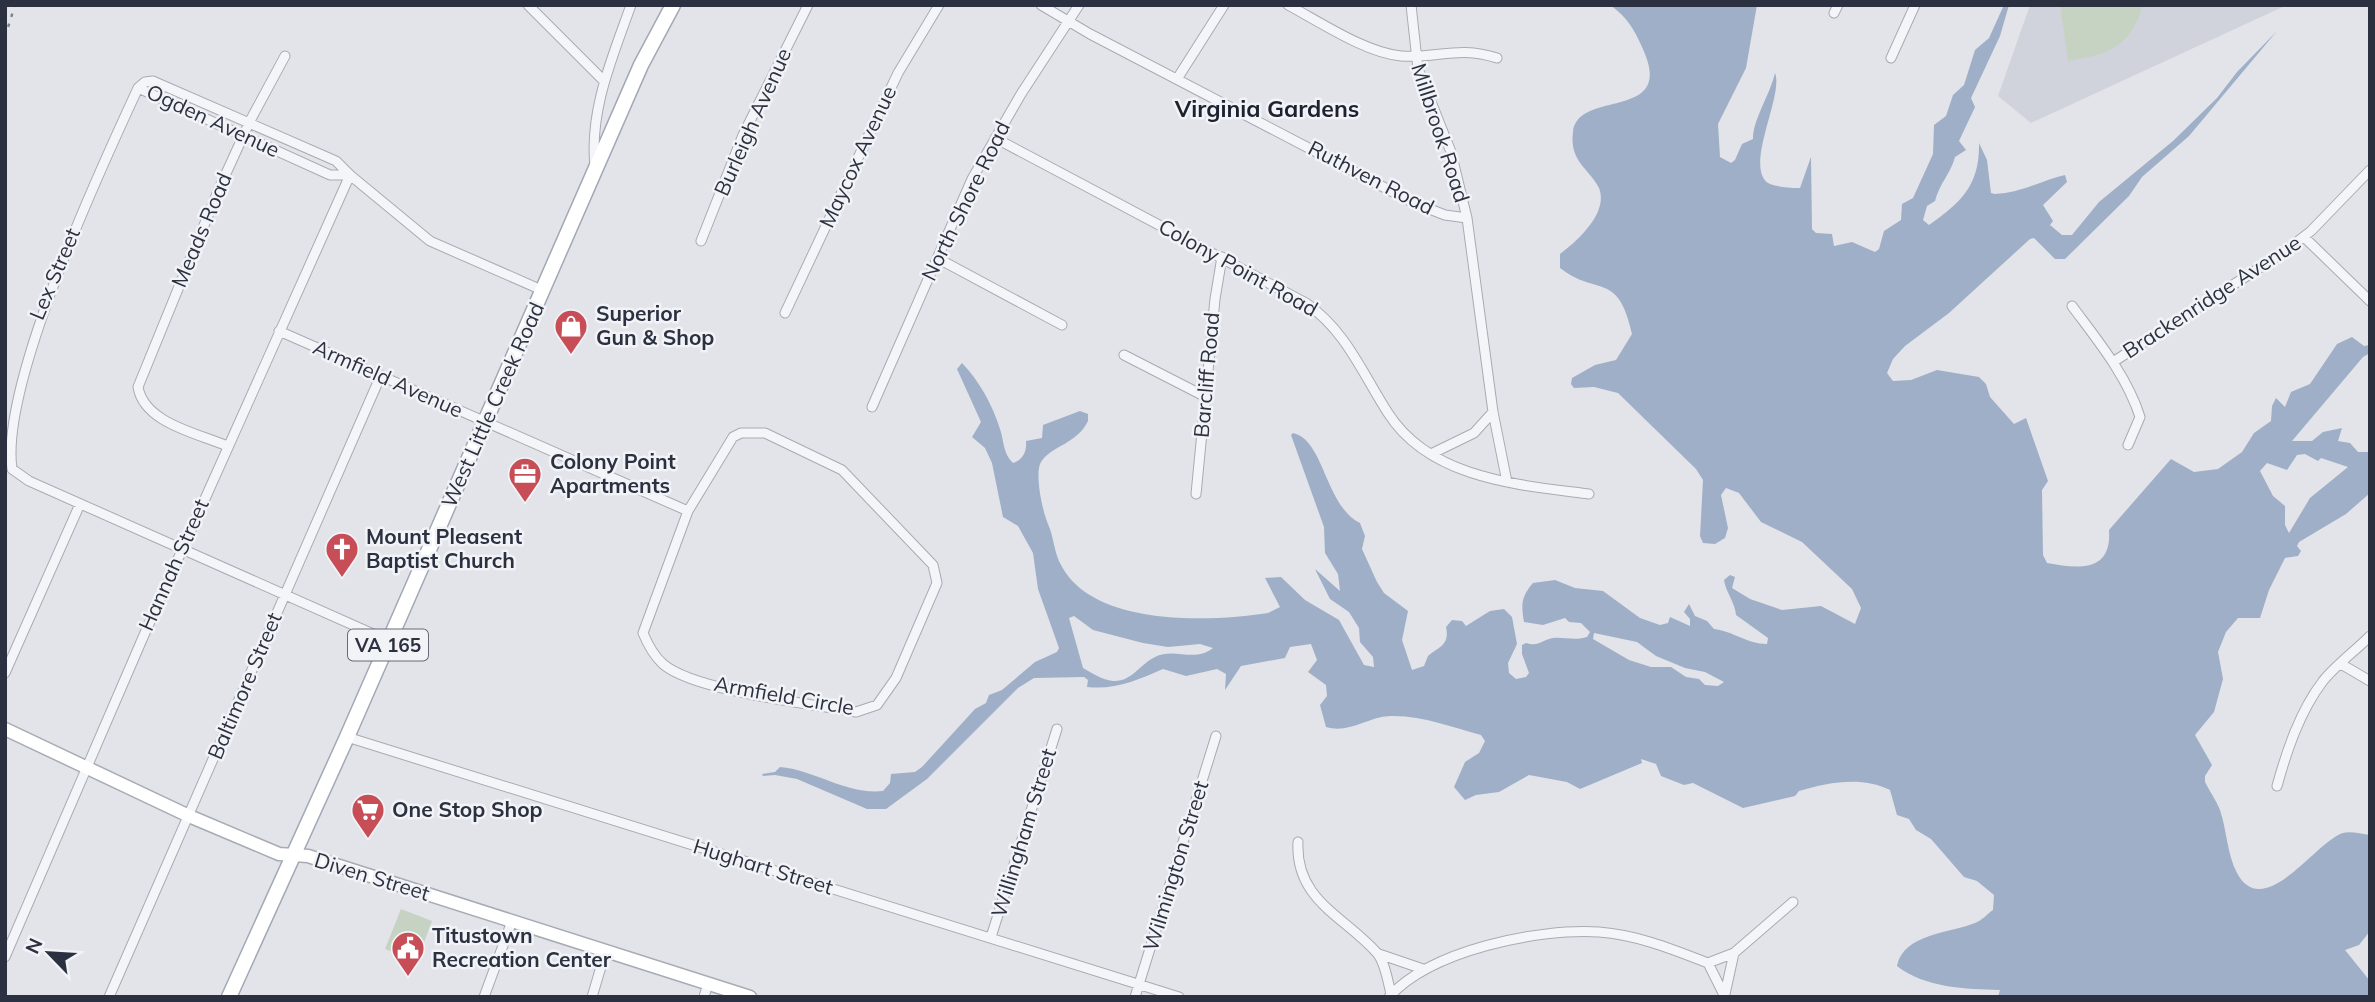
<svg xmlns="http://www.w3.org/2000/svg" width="2375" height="1002" viewBox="0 0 2375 1002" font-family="Mulish,sans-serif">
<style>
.built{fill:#d0d3db}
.green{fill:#c6d3c3}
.water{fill:#9fafc7;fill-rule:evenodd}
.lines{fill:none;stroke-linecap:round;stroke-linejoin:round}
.street-casing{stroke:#a7abb3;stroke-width:11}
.secondary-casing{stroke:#a7abb3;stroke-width:15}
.primary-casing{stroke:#a2a8b4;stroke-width:17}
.street{stroke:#f4f5f8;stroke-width:9}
.secondary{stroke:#fff;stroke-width:12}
.primary{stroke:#fff;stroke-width:14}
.rail{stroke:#7c8392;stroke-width:2.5;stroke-dasharray:3.5 7;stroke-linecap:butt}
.labels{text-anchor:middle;stroke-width:5;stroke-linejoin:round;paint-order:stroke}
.shield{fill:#f1f3f7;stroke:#666b77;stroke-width:2}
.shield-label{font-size:19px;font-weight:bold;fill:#2b3140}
.street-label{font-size:21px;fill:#2b3140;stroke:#f1f3f7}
.poi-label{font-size:21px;font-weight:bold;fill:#2b3140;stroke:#f1f3f7;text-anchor:start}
.neighbourhood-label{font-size:23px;font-weight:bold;fill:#1d2231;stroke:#f1f3f7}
</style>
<rect width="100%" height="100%" fill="#e2e4e9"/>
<path class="built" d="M2030 5H2287L2031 123 1998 96Z"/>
<path class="green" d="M2060 5H2143C2130 47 2109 55 2068 61Z
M401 909 432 921 417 961 385 949Z"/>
<path class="water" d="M1610 5H1757L1746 68 1718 124 1720 157 1731 163 1735 160 1742 144 1753 139C1753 119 1770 95 1775 73 1784 95 1744 166 1768 183 1774 187 1794 188 1800 188L1811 157 1812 229 1816 233 1832 234 1834 246 1852 242 1875 252 1879 249 1884 231 1901 220 1902 204 1913 198 1933 154 1934 125 1946 116 1953 95 1964 85 1975 50 1989 38 2004 5H2009L2000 36 1971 98 1975 107 1959 141 1966 150 1955 157C1951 173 1939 184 1935 201L1927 206 1923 220 1929 225C1961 203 1980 185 1979 143L1987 160 1991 193 1995 194C2021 193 2040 181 2065 175L2067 182 2043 205 2053 221 2050 225 2062 235H2072L2099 202 2173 141 2217 98 2237 72 2277 31 2189 136 2142 177 2129 196 2065 259H2055L2034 238 2030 239 1949 313 1905 346 1893 359 1887 373 1893 381 1911 380 1937 370 1979 377 1986 384 1990 397 2014 424 2026 418 2048 481 2042 490 2043 555 2047 563C2079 569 2112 572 2109 530L2171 459 2194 472 2218 469 2242 452 2254 433 2271 421 2272 406 2276 398 2285 407 2291 392 2310 384 2337 344 2352 337 2364 346 2370 345V353L2363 357 2292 441H2312L2323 432 2342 428 2338 441 2350 443 2358 452H2370V493L2346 514 2299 542 2297 546 2301 551 2298 556 2285 558 2269 590 2260 618H2238L2226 632 2218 652 2223 679 2214 712 2195 735 2212 765 2205 776V782C2210 792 2216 800 2220 810 2227 831 2227 854 2237 873 2264 923 2316 841 2343 833 2350 831 2362 834 2370 835V931L2359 945 2345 950 2370 981V997H1998L2000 990C1966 989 1925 988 1897 966 1903 934 1950 933 1975 923 1983 920 1987 914 1993 910L1994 895 1977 881 1964 877 1931 839 1916 830 1909 819 1897 815 1890 790C1862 776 1829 782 1799 791L1795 796 1743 808 1693 783 1684 785 1661 776 1656 764 1641 759 1642 763 1580 789 1567 782 1529 775 1499 792 1476 795 1465 800 1454 787 1465 762 1479 753 1485 741 1481 735C1451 727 1422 715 1390 716 1367 717 1349 734 1326 727L1320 705 1327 696 1326 685 1308 672 1317 660 1311 644 1290 647 1285 658 1241 666 1225 690 1226 674 1217 669 1186 676 1163 669C1138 680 1115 690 1087 687L1088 680 1084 677 1034 678 1018 688 927 779 886 809H867L797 779 775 775 763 776 762 774 775 772 780 767C815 770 847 795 883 791L890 783 891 774 915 772 922 767 975 709 986 703 989 695 1002 690 1035 662 1057 652 1059 648 1038 589 1033 553 1018 526 1003 517 992 463 985 448 972 437 981 422 957 369 962 363C980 382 992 404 1000 429 1004 441 1003 454 1013 463 1023 460 1027 451 1026 441L1042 438 1043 425 1080 411 1088 414V421C1077 444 1051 446 1041 462 1034 473 1043 513 1048 524 1054 537 1054 553 1061 565 1093 627 1210 622 1268 613L1280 607 1265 578 1281 577 1305 600 1339 620 1364 665 1374 667 1373 657 1360 642 1359 628 1349 612 1330 599 1315 569 1340 591 1338 574 1325 553 1324 527 1291 435 1293 433C1324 439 1325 506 1360 523L1365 536 1362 549 1377 582 1384 593 1408 611 1402 640 1412 670 1424 666 1428 656C1439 647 1450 645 1446 627L1452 620 1462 621 1466 626 1490 611 1504 609 1512 617 1517 644 1508 663 1509 673 1516 679 1526 677 1529 673 1522 654V645L1526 643C1539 647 1541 640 1553 638 1565 637 1574 641 1587 637L1590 632 1581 623 1569 622 1565 618 1543 625 1524 622C1521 604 1521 597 1533 583L1555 580 1575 588 1603 591 1640 618 1660 625 1668 623 1670 617 1690 626V619L1684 612 1689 604 1695 616 1707 621 1714 629C1733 631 1747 644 1767 644L1768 638 1736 615C1735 602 1726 593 1724 580L1730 575 1735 577 1732 588 1750 599 1782 610 1821 606 1855 624 1861 608 1852 589 1802 542 1761 522 1739 493 1726 488 1721 495 1728 528 1725 538 1715 544 1703 543 1700 536 1703 480 1696 469 1618 393 1594 387 1574 388 1571 384 1572 378 1595 365 1616 360 1632 334C1618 270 1597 297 1560 268V254C1577 241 1609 213 1599 188 1590 169 1569 162 1573 132 1578 88 1678 123 1642 47 1634 29 1627 17 1610 5ZM2305 454 2318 461 2321 458 2348 467 2310 498 2289 533 2285 525V506L2273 496 2260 471 2267 463 2287 470 2297 455ZM1074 616 1093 630 1143 643 1168 647 1200 644 1213 648C1195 663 1174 647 1155 657 1140 664 1132 682 1113 681 1102 680 1092 673 1083 668L1069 618ZM1594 633 1637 642 1656 656 1685 668 1705 672 1724 682 1718 686 1705 685 1699 679 1686 677 1671 667H1651L1629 660 1593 639Z"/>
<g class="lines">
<defs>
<path id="street" d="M528 5 604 81
M1041 5 1090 34 1414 203 1445 215 1467 218 1493 412 1507 482
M1288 5C1320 22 1366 53 1401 56 1438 59 1458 45 1497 58
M1411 5 1418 69 1451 152 1467 218
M1834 13 1838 5
M1891 58 1915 5
M1177 79 1224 5
M138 88 330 175H350L336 161 153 81 145 82 138 88C100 170 0 385 12 469L29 481 389 641
M995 138 1306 303C1347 332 1362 373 1388 413 1430 479 1519 485 1589 494
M595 166C589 110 613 56 631 5
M2304 237 2370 301
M701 241 743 135 808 5
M937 258 1062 325
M2072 306C2098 341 2127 376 2140 417L2128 445
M785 313 898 73 939 5
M279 331 688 511
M1124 355 1206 397
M2113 362 2284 252 2311 231 2370 170
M872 407 972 179 1021 94 1079 5
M741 433H765L842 470 933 565 937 583 896 678 877 705 856 712C813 704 694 691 663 664 653 655 648 645 643 633L688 511 733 437Z
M227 446C197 433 144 423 138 387L218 191 250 121 285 56
M1433 453 1474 433 1493 412
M1196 494 1215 299 1222 257
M2341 664 2370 681
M5 673 80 504
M347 737 1179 997
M2277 786C2287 750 2300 711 2323 681 2336 665 2355 651 2370 636
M1298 842C1295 900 1344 916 1377 953 1385 962 1388 982 1391 994
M991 937 1057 729
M1379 954 1423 969
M5 957 144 635 350 175 430 241 544 291
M1708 963 1734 953
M1725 994 1734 953 1793 902
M109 997 381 375
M484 997 512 921
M592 997 606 950
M704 997 708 983
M1135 997 1216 736
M1389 997C1431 950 1539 928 1599 932 1638 935 1672 949 1708 963L1725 997"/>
<path id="secondary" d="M5 729 189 816 279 854 308 856 750 997"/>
<path id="primary" d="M229 997 347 737 641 65 673 5"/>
</defs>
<use href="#street" class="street-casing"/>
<use href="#secondary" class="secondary-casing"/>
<use href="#primary" class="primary-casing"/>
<use href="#street" class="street"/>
<use href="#secondary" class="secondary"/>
<use href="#primary" class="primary"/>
<path class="rail" d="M5 37 15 5"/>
</g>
<defs>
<symbol id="shop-pin" viewBox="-11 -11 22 30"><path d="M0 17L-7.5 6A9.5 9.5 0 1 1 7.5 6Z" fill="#c74e56" stroke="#f1f3f7"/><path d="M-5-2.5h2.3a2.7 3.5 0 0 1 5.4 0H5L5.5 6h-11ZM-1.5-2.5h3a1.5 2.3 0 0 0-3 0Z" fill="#fff"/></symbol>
<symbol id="office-pin" viewBox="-11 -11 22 30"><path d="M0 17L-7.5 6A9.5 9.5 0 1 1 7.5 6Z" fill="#c74e56" stroke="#f1f3f7"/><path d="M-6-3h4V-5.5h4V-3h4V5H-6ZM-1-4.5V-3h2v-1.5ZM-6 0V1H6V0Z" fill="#fff"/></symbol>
<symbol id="church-pin" viewBox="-11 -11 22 30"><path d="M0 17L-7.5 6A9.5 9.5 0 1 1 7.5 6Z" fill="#c74e56" stroke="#f1f3f7"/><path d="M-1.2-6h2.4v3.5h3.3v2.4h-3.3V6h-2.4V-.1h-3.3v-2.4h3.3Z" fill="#fff"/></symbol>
<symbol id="supermarket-pin" viewBox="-11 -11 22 30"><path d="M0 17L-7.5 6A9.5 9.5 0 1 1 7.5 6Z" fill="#c74e56" stroke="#f1f3f7"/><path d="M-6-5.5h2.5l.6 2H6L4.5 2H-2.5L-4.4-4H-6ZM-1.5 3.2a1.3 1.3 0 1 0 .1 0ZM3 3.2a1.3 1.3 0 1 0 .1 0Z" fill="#fff"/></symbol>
<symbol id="civic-pin" viewBox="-11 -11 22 30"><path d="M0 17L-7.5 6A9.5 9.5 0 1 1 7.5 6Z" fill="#c74e56" stroke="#f1f3f7"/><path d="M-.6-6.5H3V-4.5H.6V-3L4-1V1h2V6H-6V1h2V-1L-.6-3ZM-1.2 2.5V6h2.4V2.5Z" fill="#fff"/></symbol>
</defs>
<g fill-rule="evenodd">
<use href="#shop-pin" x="552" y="307" width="38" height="52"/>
<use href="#office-pin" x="506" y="455" width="38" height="52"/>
<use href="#church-pin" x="323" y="530" width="38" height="52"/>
<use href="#supermarket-pin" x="349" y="791" width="38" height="52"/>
<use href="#civic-pin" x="389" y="929" width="38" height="52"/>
</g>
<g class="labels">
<rect class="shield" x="348" y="629.5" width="80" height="31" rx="5"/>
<g class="shield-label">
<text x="388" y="652">VA 165</text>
</g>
<g class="street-label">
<text transform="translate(213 121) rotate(25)" y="7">Ogden Avenue</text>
<text transform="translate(753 122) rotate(-66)" y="7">Burleigh Avenue</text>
<text transform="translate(1440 133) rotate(72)" y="7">Millbrook Road</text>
<text transform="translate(858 157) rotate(-65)" y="7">Maycox Avenue</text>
<text transform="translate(1371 178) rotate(27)" y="7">Ruthven Road</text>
<text transform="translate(966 201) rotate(-64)" y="7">North Shore Road</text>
<text transform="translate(202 230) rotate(-67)" y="7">Meads Road</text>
<text transform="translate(1238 268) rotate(29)" y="7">Colony Point Road</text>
<text transform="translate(55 274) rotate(-67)" y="7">Lex Street</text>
<text transform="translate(2212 297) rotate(-33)" y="7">Brackenridge Avenue</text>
<text transform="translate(1207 375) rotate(-85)" y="7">Barcliff Road</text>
<text transform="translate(388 379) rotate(24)" y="7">Armfield Avenue</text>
<text transform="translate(493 405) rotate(-66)" y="7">West Little Creek Road</text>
<text transform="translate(174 565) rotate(-66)" y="7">Hannah Street</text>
<text transform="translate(245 686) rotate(-67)" y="7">Baltimore Street</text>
<text transform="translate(784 696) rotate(10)" y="7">Armfield Circle</text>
<text transform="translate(1024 833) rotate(-73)" y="7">Willingham Street</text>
<text transform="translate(1176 866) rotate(-73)" y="7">Wilmington Street</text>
<text transform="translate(763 867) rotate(17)" y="7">Hughart Street</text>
<text transform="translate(372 877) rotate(17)" y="7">Diven Street</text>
</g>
<g class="poi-label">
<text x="596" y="321">Superior<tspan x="596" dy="24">Gun &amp; Shop</tspan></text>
<text x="550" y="469">Colony Point<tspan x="550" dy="24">Apartments</tspan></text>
<text x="366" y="544">Mount Pleasent<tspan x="366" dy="24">Baptist Church</tspan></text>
<text x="392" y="817">One Stop Shop</text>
<text x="432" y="943">Titustown<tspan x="432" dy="24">Recreation Center</tspan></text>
</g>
<g class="neighbourhood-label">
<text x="1267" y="117">Virginia Gardens</text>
</g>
</g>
<rect width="2375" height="1002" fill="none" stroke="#2b3140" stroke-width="14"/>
<g transform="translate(49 953) rotate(295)" stroke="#f1f3f7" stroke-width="5" paint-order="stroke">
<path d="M0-5L12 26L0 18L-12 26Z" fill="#2b3140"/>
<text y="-10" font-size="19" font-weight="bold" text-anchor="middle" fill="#2b3140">N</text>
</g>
</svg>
